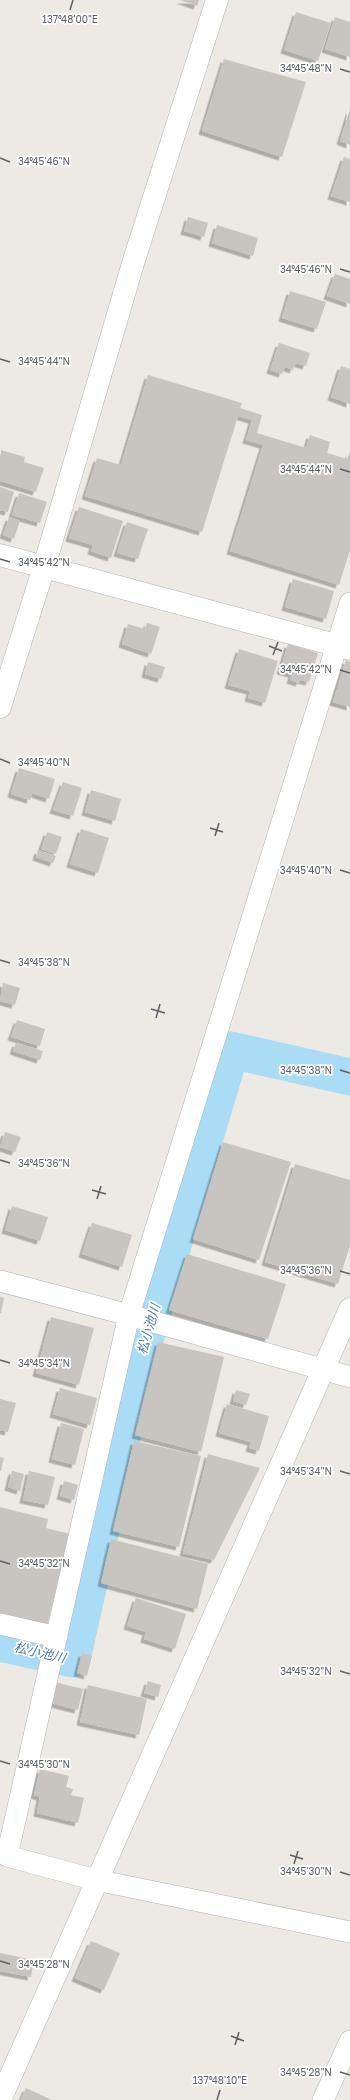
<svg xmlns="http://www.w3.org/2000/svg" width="350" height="2100" viewBox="0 0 350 2100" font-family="'Golos Text','Noto Sans JP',sans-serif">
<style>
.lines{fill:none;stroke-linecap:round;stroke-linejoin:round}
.river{stroke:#aadcf6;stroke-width:37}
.building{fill:#c8c5c0;filter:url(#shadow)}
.minor-casing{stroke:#b1b4b7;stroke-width:22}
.tertiary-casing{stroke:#b1b4b7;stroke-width:23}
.minor{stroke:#fff;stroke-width:21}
.tertiary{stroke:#fff;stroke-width:22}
.ticks{fill:none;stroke:#5c6063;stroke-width:1.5}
.labels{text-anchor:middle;stroke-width:3.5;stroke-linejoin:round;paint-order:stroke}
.water-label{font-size:13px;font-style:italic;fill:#477a9e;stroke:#fff}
.ticks-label{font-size:10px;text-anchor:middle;fill:#5c6063;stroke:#fff;stroke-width:3.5;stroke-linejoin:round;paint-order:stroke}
</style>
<defs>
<filter id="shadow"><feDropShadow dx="-3.5" dy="3.5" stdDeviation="0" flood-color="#0004"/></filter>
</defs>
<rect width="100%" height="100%" fill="#edeae4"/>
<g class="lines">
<path class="river" d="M0 1643 72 1659 141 1353 231 1050 350 1077"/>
</g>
<path class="building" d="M180 0H199L197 6Z
M296 12 331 23 318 61 284 50Z
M335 17 350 22V57L325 49Z
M224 59 306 82 282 157 202 131Z
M350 109V145L340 141Z
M344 157 350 159V202L331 196Z
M188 217 208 223 204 237 184 231Z
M217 225 258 238 253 256 212 243Z
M335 274 350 279V304L327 296Z
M290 291 326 302 317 329 282 318Z
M279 343 310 353 306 366 296 363 293 370 285 367 282 374 270 370Z
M341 366 350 369V404L331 397Z
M148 375 242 403 240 408 262 415 257 433 306 448 310 435 330 442 327 453 347 459 350 452V550L339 585 230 551 263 445 246 440 252 420 238 416 202 532 85 496 97 458 121 465Z
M1 450 25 457 24 462 44 468 36 492 0 481Z
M0 487 14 492 8 512 0 510Z
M19 493 47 502 40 523 12 515Z
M79 507 123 521 111 558 91 551 93 545 69 538Z
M9 517 20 521 14 539 3 535Z
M127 522 148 529 138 559 117 553Z
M293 579 334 591 326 619 285 607Z
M147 623 160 627 151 654 122 644 128 624 145 629Z
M288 644 318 653 309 682 300 680 299 683 290 680 292 674 280 671Z
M239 649 278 661 265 703 248 698 250 691 228 685Z
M346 660 350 662V707L333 702Z
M148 662 165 667 161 679 145 674Z
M19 768 55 779 49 799 32 793 30 800 11 794Z
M63 782 82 788 73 816 53 810Z
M91 790 121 799 115 821 85 812Z
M81 829 109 838 98 873 70 864Z
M47 832 62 837 56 854 41 849Z
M38 850 56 856 53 863 36 857Z
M3 983 20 988 15 1005 0 1001Z
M17 1020 45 1029 40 1046 11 1037Z
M16 1043 43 1051 40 1060 13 1051Z
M5 1132 21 1137 15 1152 0 1147Z
M223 1142 291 1162 259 1260 193 1239Z
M295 1164 350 1180V1245L338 1284 265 1262Z
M12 1206 48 1217 40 1241 5 1230Z
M92 1223 132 1235 122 1267 82 1254Z
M187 1254 286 1284 268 1339 169 1310Z
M0 1297 4 1298 1 1313H0Z
M51 1317 94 1328 79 1385 36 1373Z
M158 1342 224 1357 201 1452 135 1435Z
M60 1388 97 1398 90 1425 53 1414Z
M236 1390 250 1394 246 1405 233 1401Z
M0 1399 16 1403 8 1432 0 1430Z
M227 1404 269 1416 259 1451 249 1448 251 1442 219 1433Z
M61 1423 84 1429 75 1465 52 1459Z
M134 1441 201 1456 179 1547 113 1531Z
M208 1454 260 1468 214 1560 183 1553Z
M0 1457 4 1458 1 1471H0Z
M12 1471 24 1474 20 1491 8 1487Z
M29 1471 55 1477 48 1505 23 1500Z
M64 1481 78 1485 74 1500 60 1496Z
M0 1507 48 1519 46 1528 70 1534 47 1626 0 1614Z
M111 1539 208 1564 197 1609 101 1583Z
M136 1598 186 1614 175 1649 144 1639 146 1632 127 1626Z
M82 1653 92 1656 87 1676 77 1673Z
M148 1681 161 1685 158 1697 144 1693Z
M55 1682 83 1689 78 1710 50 1703Z
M88 1685 147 1699 139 1735 80 1722Z
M40 1769 69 1776 66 1787 73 1789 71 1795 84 1798 78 1823 37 1813 40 1797 34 1795Z
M91 1941 120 1953 104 1990 75 1978Z
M0 1953 34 1960 31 1977 0 1971Z
M26 2088 52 2100H21Z"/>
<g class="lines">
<defs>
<path id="minor" d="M350 603 129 1315 7 1856 96 1880 350 1932
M0 1281 129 1315 350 1377
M0 1624 57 1637
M323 2100 350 2041"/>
<path id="tertiary" d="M0 555 350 649
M0 707 44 567 134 260 217 0
M0 2100 350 1309"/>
</defs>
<use href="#minor" class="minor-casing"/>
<use href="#tertiary" class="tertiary-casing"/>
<use href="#minor" class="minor"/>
<use href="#tertiary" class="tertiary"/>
</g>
<path class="ticks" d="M70 10 73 0M340 69 350 72M0 158 10 162M340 269 350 272M0 359 10 362M340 469 350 472M0 559 10 562M269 646 282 651M273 655 278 642M340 670 350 673M0 759 10 763M210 828 223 832M215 836 219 823M340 870 350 873M0 960 10 963M151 1009 165 1013M156 1018 160 1004M340 1070 350 1073M0 1160 10 1163M92 1190 106 1194M97 1199 101 1186M340 1271 350 1274M0 1360 10 1363M340 1471 350 1474M0 1561 10 1564M340 1671 350 1674M0 1761 10 1764M290 1855 303 1859M294 1864 298 1851M340 1872 350 1875M0 1961 10 1964M231 2036 244 2041M235 2045 239 2032M340 2072 350 2075M217 2100 220 2090"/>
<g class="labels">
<g class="water-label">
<text transform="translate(148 1329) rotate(-74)" y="5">松小池川</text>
<text transform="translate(40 1652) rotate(13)" y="5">松小池川</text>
</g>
</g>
<g class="ticks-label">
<text x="70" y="23">137°48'00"E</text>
<text x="306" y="72">34°45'48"N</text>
<text x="44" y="165">34°45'46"N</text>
<text x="306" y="273">34°45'46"N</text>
<text x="44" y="365">34°45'44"N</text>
<text x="306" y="473">34°45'44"N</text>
<text x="44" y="566">34°45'42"N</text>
<text x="306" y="673">34°45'42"N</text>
<text x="44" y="766">34°45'40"N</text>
<text x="306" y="874">34°45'40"N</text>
<text x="44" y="966">34°45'38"N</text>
<text x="306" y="1074">34°45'38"N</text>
<text x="44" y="1167">34°45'36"N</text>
<text x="306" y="1274">34°45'36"N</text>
<text x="44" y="1367">34°45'34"N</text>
<text x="306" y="1475">34°45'34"N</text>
<text x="44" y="1567">34°45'32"N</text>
<text x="306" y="1675">34°45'32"N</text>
<text x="44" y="1768">34°45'30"N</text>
<text x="306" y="1875">34°45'30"N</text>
<text x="44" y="1968">34°45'28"N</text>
<text x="306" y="2076">34°45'28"N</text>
<text x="220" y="2084">137°48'10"E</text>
</g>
</svg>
